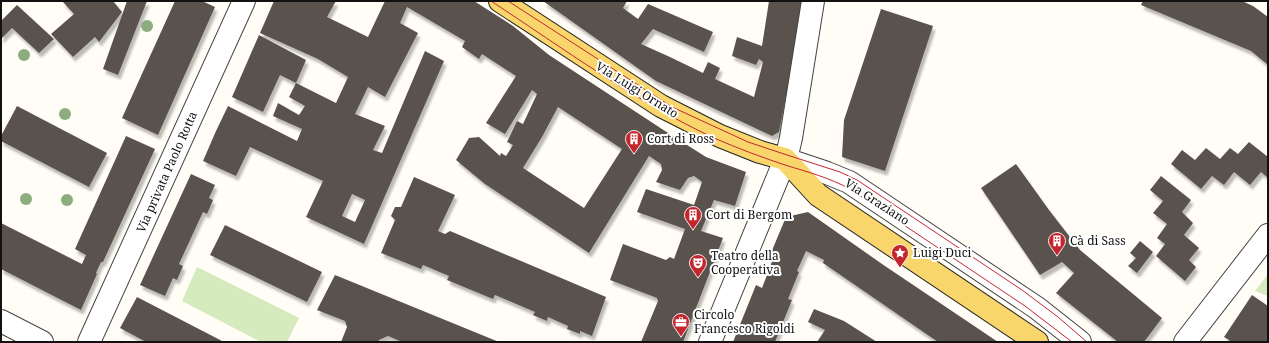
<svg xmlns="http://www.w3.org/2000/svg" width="1269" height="343" viewBox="0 0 1269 343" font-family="'Noto Serif',serif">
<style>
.green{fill:#d5ebbd}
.building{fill:#5a524d;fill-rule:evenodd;filter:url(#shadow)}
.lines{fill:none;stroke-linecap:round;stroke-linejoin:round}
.minor-casing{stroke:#444;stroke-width:24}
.major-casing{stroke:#222;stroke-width:24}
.minor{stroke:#fff;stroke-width:22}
.major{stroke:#f9d66b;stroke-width:22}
.tram{stroke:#c4262e;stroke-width:1}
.tree{fill:#8dad7f}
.labels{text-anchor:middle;stroke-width:4;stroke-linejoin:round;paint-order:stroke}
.street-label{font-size:12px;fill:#111;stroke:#fff}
.poi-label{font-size:12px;fill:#111;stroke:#fff;text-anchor:start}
</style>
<defs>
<filter id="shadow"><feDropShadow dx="2.5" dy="4.5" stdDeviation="1" flood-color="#0004"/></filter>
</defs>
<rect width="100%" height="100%" fill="#fffdf5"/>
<path class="green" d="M197 267 299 318 287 342H261L182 301Z
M1268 274V296L1255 291Z"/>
<path class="building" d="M62 1H113L122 12 99 42 95 37 73 57 51 34 74 14Z
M127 1H147L118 75 103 69Z
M175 1H202L215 7 158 135 122 118Z
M274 1H336L327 17 368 37 385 1H474L513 26 549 55 665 131 706 157 746 172 735 206 714 200 701 231 723 238 683 342H641L658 301 657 298 610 280 623 244 666 260 670 257 674 259 685 229 637 212 646 189 694 205 702 182 694 176 688 178 680 190 656 182 662 170 661 164 649 156 589 253 485 184 456 160 469 138 479 137 500 156 501 153 506 156 513 145 507 142 517 121 523 124 537 94 532 90 505 134 486 123 516 76 482 54 479 59 462 47 465 41 407 7 400 23 418 33 385 97 368 87 355 114 385 126 373 150 382 153 425 51 444 61 364 244 306 217 323 181 250 147 236 176 203 161 216 131 228 106 297 141 302 129 273 116 278 103 299 115 305 106 289 97 296 83 336 103 348 77 318 59 260 33ZM558 107 622 149 584 208 523 168 542 137ZM352 194 365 200 355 222 342 216Z
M543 1H627L623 8 638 19 648 4 713 32 704 52 653 29 641 44 670 57 703 73 708 62 720 68 715 79 754 97 763 62 759 59 756 65 732 56 737 37 762 46 769 1H805L779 132 772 136 656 81Z
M1143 1H1242L1253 6 1268 17V65L1251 51 1141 5Z
M17 5 54 39 39 53 12 28 1 39V21Z
M881 9 933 26 885 171 842 157 844 120Z
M259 35 306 60 296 83 280 75 263 112 232 97Z
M17 106 107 153 89 187 1 141V136Z
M126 136 155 149 103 262H101L96 273 97 274 81 310 1 269V223L82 264 86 255 75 249Z
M1249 142 1268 157V178L1261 172 1250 185 1234 172 1224 185 1212 176 1201 189 1171 164 1182 150 1195 160 1206 148 1220 159 1230 148 1238 154Z
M1016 164 1049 210 1080 250 1162 318 1144 342H1118L1056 293 1074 273 1062 262 1040 275 981 188Z
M191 174 215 185 209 198 213 200 207 214 203 212 179 264 183 266 177 280 173 278 165 296 140 285Z
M1161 176 1191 200 1182 212 1193 223 1184 235 1199 248 1189 260 1196 267 1185 281 1156 256 1165 244 1157 238 1167 224 1153 213 1163 201 1150 190Z
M414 177 455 195 438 231 445 234 450 231 606 297 592 336 580 331V334L567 329 568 326 548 317 547 321 533 315 535 312 495 295 493 299 447 280 449 276 423 265 421 269 381 253 395 220 391 216 395 207H401Z
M808 212 882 264 998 342H938L823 263 824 260 806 251 797 271 799 272 788 299 792 300 775 342H733L756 285 762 288 772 262 768 260 786 217Z
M225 225 322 272 307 302 210 255Z
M1140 241 1153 252 1137 273 1128 266 1136 258 1130 253Z
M335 275 499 342H402L388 336 379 340 378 342H341L347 327 345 321 317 310Z
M1252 295 1268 306V342H1232L1224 337Z
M137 297 224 342H146L120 328Z
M814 309 844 321 877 342H817L825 330 808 322Z"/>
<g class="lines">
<defs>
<path id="minor" d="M785 159 827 173 849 182 1037 308 1080 342
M1 321 42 342
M89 342 244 1
M710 342 787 155 791 138 813 1
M1185 342 1268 235"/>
<path id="major" d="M500 1 661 106 720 136 760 152 785 159 818 195 1037 342"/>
</defs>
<use href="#minor" class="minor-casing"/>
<use href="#major" class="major-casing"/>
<use href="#minor" class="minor"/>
<use href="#major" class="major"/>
<path class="tram" d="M491 1C564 49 635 101 714 138 737 148 761 157 785 165 808 172 830 178 850 189L1025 306 1072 342
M508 1 672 107 748 142 787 155 840 172 857 180 1022 290 1058 317 1087 342"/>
</g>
<g class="tree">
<circle cx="147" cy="26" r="6"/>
<circle cx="24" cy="55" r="6"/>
<circle cx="65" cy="114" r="6"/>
<circle cx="26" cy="199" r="6"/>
<circle cx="67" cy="200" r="6"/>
</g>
<defs>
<symbol id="building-pin" viewBox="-11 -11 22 30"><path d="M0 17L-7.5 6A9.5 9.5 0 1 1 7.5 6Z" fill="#c4262e" stroke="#fff"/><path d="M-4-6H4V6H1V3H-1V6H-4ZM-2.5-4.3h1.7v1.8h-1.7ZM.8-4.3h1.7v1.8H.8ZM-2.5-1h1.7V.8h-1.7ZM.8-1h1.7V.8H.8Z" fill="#fff"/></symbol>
<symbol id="sight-pin" viewBox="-11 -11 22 30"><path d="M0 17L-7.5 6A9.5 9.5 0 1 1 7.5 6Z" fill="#c4262e" stroke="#fff"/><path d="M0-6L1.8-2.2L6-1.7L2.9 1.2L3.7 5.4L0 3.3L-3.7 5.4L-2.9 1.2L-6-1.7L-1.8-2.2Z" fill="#fff"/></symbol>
<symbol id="theatre-pin" viewBox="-11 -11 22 30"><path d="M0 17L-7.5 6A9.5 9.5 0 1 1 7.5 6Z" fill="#c4262e" stroke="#fff"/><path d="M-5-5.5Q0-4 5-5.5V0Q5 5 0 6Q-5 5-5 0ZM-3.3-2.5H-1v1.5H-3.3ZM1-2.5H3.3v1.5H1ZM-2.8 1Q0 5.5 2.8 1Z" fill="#fff"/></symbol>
<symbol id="office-pin" viewBox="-11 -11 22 30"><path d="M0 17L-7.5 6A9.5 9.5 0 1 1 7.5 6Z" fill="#c4262e" stroke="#fff"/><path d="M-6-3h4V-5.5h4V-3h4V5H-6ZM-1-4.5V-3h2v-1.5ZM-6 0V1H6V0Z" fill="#fff"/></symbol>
</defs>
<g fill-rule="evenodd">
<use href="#building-pin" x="624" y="129" width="20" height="27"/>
<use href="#building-pin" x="683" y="205" width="20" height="27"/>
<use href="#building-pin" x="1047" y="231" width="20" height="27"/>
<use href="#sight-pin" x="890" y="243" width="20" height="27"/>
<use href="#theatre-pin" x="688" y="253" width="20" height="27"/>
<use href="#office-pin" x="671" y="312" width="20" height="27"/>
</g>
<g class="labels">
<g class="street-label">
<text transform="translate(637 90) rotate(32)" y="4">Via Luigi Ornato</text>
<text transform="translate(167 172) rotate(-66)" y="4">Via privata Paolo Rotta</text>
<text transform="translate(877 202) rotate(33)" y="4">Via Graziano</text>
</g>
<g class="poi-label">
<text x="647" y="143">Cort di Ross</text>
<text x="706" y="219">Cort di Bergom</text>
<text x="1070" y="245">Cà di Sass</text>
<text x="913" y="257">Luigi Duci</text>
<text x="711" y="260">Teatro della<tspan x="711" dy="14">Cooperativa</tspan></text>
<text x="694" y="319">Circolo<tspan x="694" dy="14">Francesco Rigoldi</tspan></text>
</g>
</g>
<rect width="1269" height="343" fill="none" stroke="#111111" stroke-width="4"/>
</svg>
